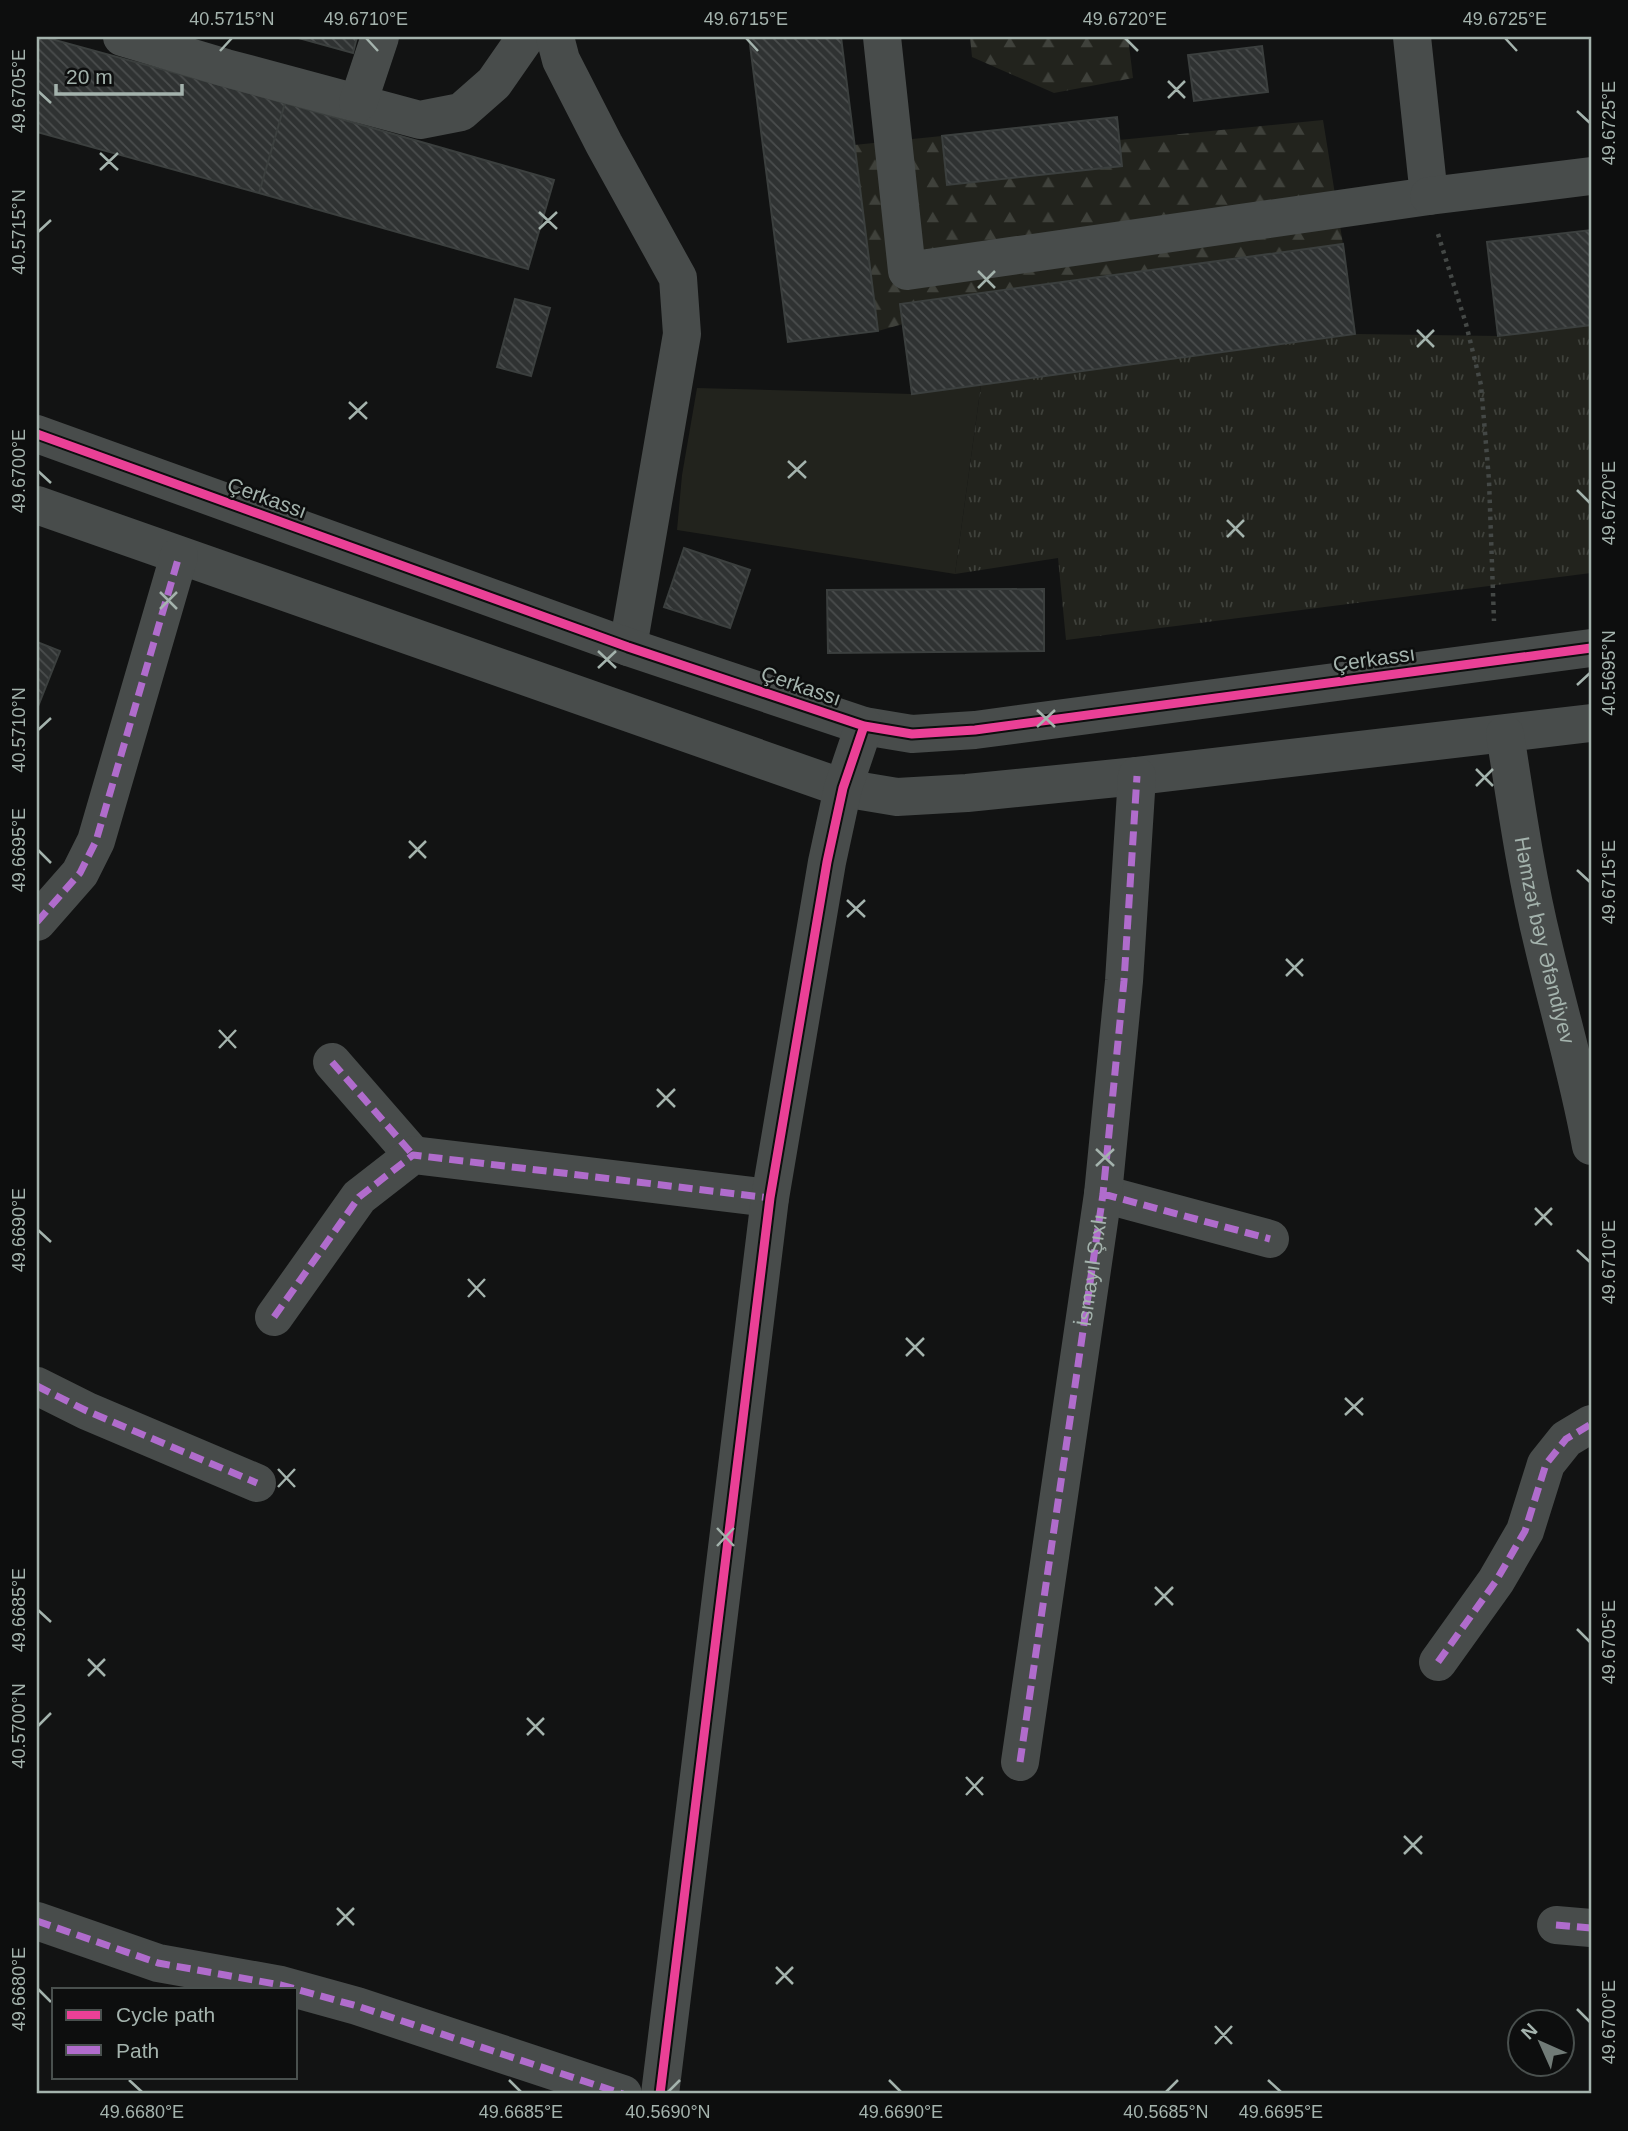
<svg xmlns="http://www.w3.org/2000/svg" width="1628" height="2131" viewBox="0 0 1628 2131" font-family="Arial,sans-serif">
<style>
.grass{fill:#22231d}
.forest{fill:url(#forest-firs)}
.park{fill:url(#park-tufts)}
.building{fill:url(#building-back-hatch);stroke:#3b3f3e;stroke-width:2}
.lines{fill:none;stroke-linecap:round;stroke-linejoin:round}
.path{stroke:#444846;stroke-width:4.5;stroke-dasharray:3.5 5;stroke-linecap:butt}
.minor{stroke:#484c4b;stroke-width:38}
.quiet{stroke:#b06ccc;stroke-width:7;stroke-dasharray:14 7;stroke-linecap:butt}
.cycleway-casing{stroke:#0d0e0e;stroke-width:13}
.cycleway{stroke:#ea4096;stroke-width:9}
.ticks{fill:none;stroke:#a4b3ad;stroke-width:2.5}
.labels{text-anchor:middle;stroke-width:5;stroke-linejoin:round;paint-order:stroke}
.street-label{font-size:21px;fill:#a4b3ad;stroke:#0d0e0e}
.neatline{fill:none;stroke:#a4b3ad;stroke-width:2.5}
.ticks-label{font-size:18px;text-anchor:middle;fill:#a4b3ad}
</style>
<defs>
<pattern id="forest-firs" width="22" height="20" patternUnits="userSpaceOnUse" patternTransform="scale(1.75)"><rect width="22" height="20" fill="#22231d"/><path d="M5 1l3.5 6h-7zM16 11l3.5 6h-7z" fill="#3f413b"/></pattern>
<pattern id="park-tufts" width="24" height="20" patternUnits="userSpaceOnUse" patternTransform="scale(1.75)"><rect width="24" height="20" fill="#22231d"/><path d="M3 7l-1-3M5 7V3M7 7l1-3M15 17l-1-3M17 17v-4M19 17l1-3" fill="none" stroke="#3f413b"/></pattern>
<pattern id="building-back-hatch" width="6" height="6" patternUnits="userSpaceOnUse" patternTransform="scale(1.75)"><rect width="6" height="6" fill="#2f3232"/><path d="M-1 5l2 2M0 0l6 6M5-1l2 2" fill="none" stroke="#4a4d4d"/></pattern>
</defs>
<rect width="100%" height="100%" fill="#121313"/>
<path class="grass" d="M981 385 955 574 677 530 682 475 697 388 912 394Z"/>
<path class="forest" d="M970 37H1128L1133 78 1054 93 972 57Z
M1323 120 1343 244 901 304 903 324 878 331 854 145 942 136 948 185 1122 166 1119 140Z"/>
<path class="park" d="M1591 325V573L1066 640 1058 558 955 574 981 385 1355 334 1498 336Z"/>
<path class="building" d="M37 37H44L285 103 259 193 37 132Z
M295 37H357L353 53Z
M749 37H841L878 331 788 342Z
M1262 46 1268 92 1194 101 1188 55Z
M285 103 554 180 528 269 259 193Z
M1117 117 1122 166 947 185 942 136Z
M1591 230V325L1498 336 1487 242Z
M1343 244 1355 334 912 394 900 304Z
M515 299 550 308 531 376 497 367Z
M684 548 750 570 730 628 664 607Z
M1044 589V651L828 653 827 590Z
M37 642 60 651 37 709Z"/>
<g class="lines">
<path class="path" d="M1438 234 1466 324 1481 385 1489 480 1494 621"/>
<g class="minor">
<path d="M122 37 226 68 420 120 461 112 494 83 526 37"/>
<path d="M555 37 561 60 604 144 678 278 682 334 628 647"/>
<path d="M882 37 907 271 1429 196 1412 37"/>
<path d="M358 103 380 37"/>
<path d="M1429 196 1591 176"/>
<path d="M37 434 628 647 864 726 912 734 975 730 1591 648"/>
<path d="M37 505 843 788 897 797 967 793 1137 776 1591 723"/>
<path id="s1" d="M1505 734C1516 804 1526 875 1543 944 1559 1012 1579 1078 1591 1146"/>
<path d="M37 922 80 873 96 841 179 556"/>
<path d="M332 1062 413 1155"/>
<path d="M1103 1194 1270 1239"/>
<path d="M274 1317 359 1197 413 1155 770 1198"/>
<path d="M37 1386 87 1411 257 1483"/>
<path d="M1438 1662 1496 1581 1525 1531 1546 1464 1566 1439 1591 1424"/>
<path id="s2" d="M1020 1762 1103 1194 1124 981 1137 776"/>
<path d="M37 1921 158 1963 281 1985 357 2006 623 2094"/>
<path d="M1556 1925 1591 1928"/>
<path d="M660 2094 770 1198 827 862 843 788 864 726"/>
</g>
<path class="quiet" d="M37 922 80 873 96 841 179 556
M332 1062 413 1155
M1103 1194 1270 1239
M274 1317 359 1197 413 1155 770 1198
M37 1386 87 1411 257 1483
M1438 1662 1496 1581 1525 1531 1546 1464 1566 1439 1591 1424
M1020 1762 1103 1194 1124 981 1137 776
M37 1921 158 1963 281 1985 357 2006 623 2094
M1556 1925 1591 1928"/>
<defs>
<path id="cycleway" d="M37 434 628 647 864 726 912 734 975 730 1591 648
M660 2094 770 1198 827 862 843 788 864 726"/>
</defs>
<use href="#cycleway" class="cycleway-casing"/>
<use href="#cycleway" class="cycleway"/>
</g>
<path class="ticks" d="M366 38 378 51M746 38 758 51M1125 38 1138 51M1505 38 1517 51M220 51 232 38M1168 81 1185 98M38 91 51 103M1168 98 1185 81M1577 111 1590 123M100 153 118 170M100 170 118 153M539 212 557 229M539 229 557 212M38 232 51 220M978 271 995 288M978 288 995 271M1417 330 1434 347M1417 347 1434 330M349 402 367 419M349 419 367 402M788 461 806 478M38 471 51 483M788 478 806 461M1577 490 1590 503M1227 520 1244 537M1227 537 1244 520M160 592 177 609M160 609 177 592M598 651 616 668M598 668 616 651M1577 685 1590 673M1037 710 1055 727M1037 727 1055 710M38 730 51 718M1476 769 1493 786M1476 786 1493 769M409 841 426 858M38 850 51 863M409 858 426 841M1577 870 1590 882M847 900 865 917M847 917 865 900M1286 959 1303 976M1286 976 1303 959M219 1030 236 1048M219 1048 236 1030M657 1089 675 1107M657 1107 675 1089M1096 1149 1114 1166M1096 1166 1114 1149M1535 1208 1552 1225M1535 1225 1552 1208M38 1230 51 1242M1577 1250 1590 1262M468 1279 485 1297M468 1297 485 1279M906 1338 924 1356M906 1356 924 1338M1345 1398 1363 1415M1345 1415 1363 1398M278 1469 295 1487M278 1487 295 1469M717 1528 734 1546M717 1546 734 1528M1155 1587 1173 1605M1155 1605 1173 1587M38 1610 51 1622M1577 1629 1590 1642M88 1659 105 1676M88 1676 105 1659M527 1718 544 1735M38 1726 51 1713M527 1735 544 1718M966 1777 983 1795M966 1795 983 1777M1404 1836 1422 1854M1404 1854 1422 1836M337 1908 354 1925M337 1925 354 1908M776 1967 793 1984M776 1984 793 1967M38 1989 51 2002M1577 2009 1590 2022M1215 2026 1232 2044M1215 2044 1232 2026M129 2080 142 2092M509 2080 521 2092M889 2080 901 2092M1268 2080 1281 2092M668 2092 680 2080M1166 2092 1178 2080"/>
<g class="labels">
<g class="street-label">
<text transform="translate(267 498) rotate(20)" y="7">Çerkassı</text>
<text transform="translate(1374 659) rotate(-8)" y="7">Çerkassı</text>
<text transform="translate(801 686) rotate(19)" y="7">Çerkassı</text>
<text dy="7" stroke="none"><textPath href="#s1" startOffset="210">Həmzət bəy Əfəndiyev</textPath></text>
<text dy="7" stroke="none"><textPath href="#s2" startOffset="497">İsmayıl Şıxlı</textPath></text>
</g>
</g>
<rect width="1628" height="2131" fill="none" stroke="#0d0e0e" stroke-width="77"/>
<rect x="52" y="1988" width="245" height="91" fill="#0d0e0e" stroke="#49504e" stroke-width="2"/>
<rect x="66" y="2010" width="35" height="10" fill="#ea4096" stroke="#49504e" stroke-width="2"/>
<text x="116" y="2022" font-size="21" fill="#a4b3ad">Cycle path</text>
<rect x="66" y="2045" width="35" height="10" fill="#b06ccc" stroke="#49504e" stroke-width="2"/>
<text x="116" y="2058" font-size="21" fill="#a4b3ad">Path</text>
<g transform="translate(1541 2043) rotate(315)"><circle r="33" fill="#0d0e0e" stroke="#49504e" stroke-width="2"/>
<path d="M0-5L12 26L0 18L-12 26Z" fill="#717b77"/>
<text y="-10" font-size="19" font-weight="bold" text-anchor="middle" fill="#a4b3ad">N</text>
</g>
<path d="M56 84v10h126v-10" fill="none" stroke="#a4b3ad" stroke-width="3.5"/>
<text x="66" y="84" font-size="21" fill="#a4b3ad" stroke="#0d0e0e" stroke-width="5" paint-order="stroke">20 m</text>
<rect x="38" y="38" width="1552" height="2054" class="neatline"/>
<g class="ticks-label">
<text x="232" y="25">40.5715°N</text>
<text x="366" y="25">49.6710°E</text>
<text x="746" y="25">49.6715°E</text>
<text x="1125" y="25">49.6720°E</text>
<text x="1505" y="25">49.6725°E</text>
<text transform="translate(19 91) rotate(-90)" y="6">49.6705°E</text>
<text transform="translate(1609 123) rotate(-90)" y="6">49.6725°E</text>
<text transform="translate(19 232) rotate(-90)" y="6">40.5715°N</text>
<text transform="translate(19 471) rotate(-90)" y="6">49.6700°E</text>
<text transform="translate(1609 503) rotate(-90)" y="6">49.6720°E</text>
<text transform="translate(1609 673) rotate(-90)" y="6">40.5695°N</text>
<text transform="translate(19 730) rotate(-90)" y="6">40.5710°N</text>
<text transform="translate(19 850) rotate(-90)" y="6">49.6695°E</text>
<text transform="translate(1609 882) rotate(-90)" y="6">49.6715°E</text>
<text transform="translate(19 1230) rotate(-90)" y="6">49.6690°E</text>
<text transform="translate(1609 1262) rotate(-90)" y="6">49.6710°E</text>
<text transform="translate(19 1610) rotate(-90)" y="6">49.6685°E</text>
<text transform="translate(1609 1642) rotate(-90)" y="6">49.6705°E</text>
<text transform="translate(19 1726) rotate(-90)" y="6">40.5700°N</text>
<text transform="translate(19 1989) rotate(-90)" y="6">49.6680°E</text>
<text transform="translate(1609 2022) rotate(-90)" y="6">49.6700°E</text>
<text x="142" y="2118">49.6680°E</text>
<text x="521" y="2118">49.6685°E</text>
<text x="668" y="2118">40.5690°N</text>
<text x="901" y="2118">49.6690°E</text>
<text x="1166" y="2118">40.5685°N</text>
<text x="1281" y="2118">49.6695°E</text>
</g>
</svg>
